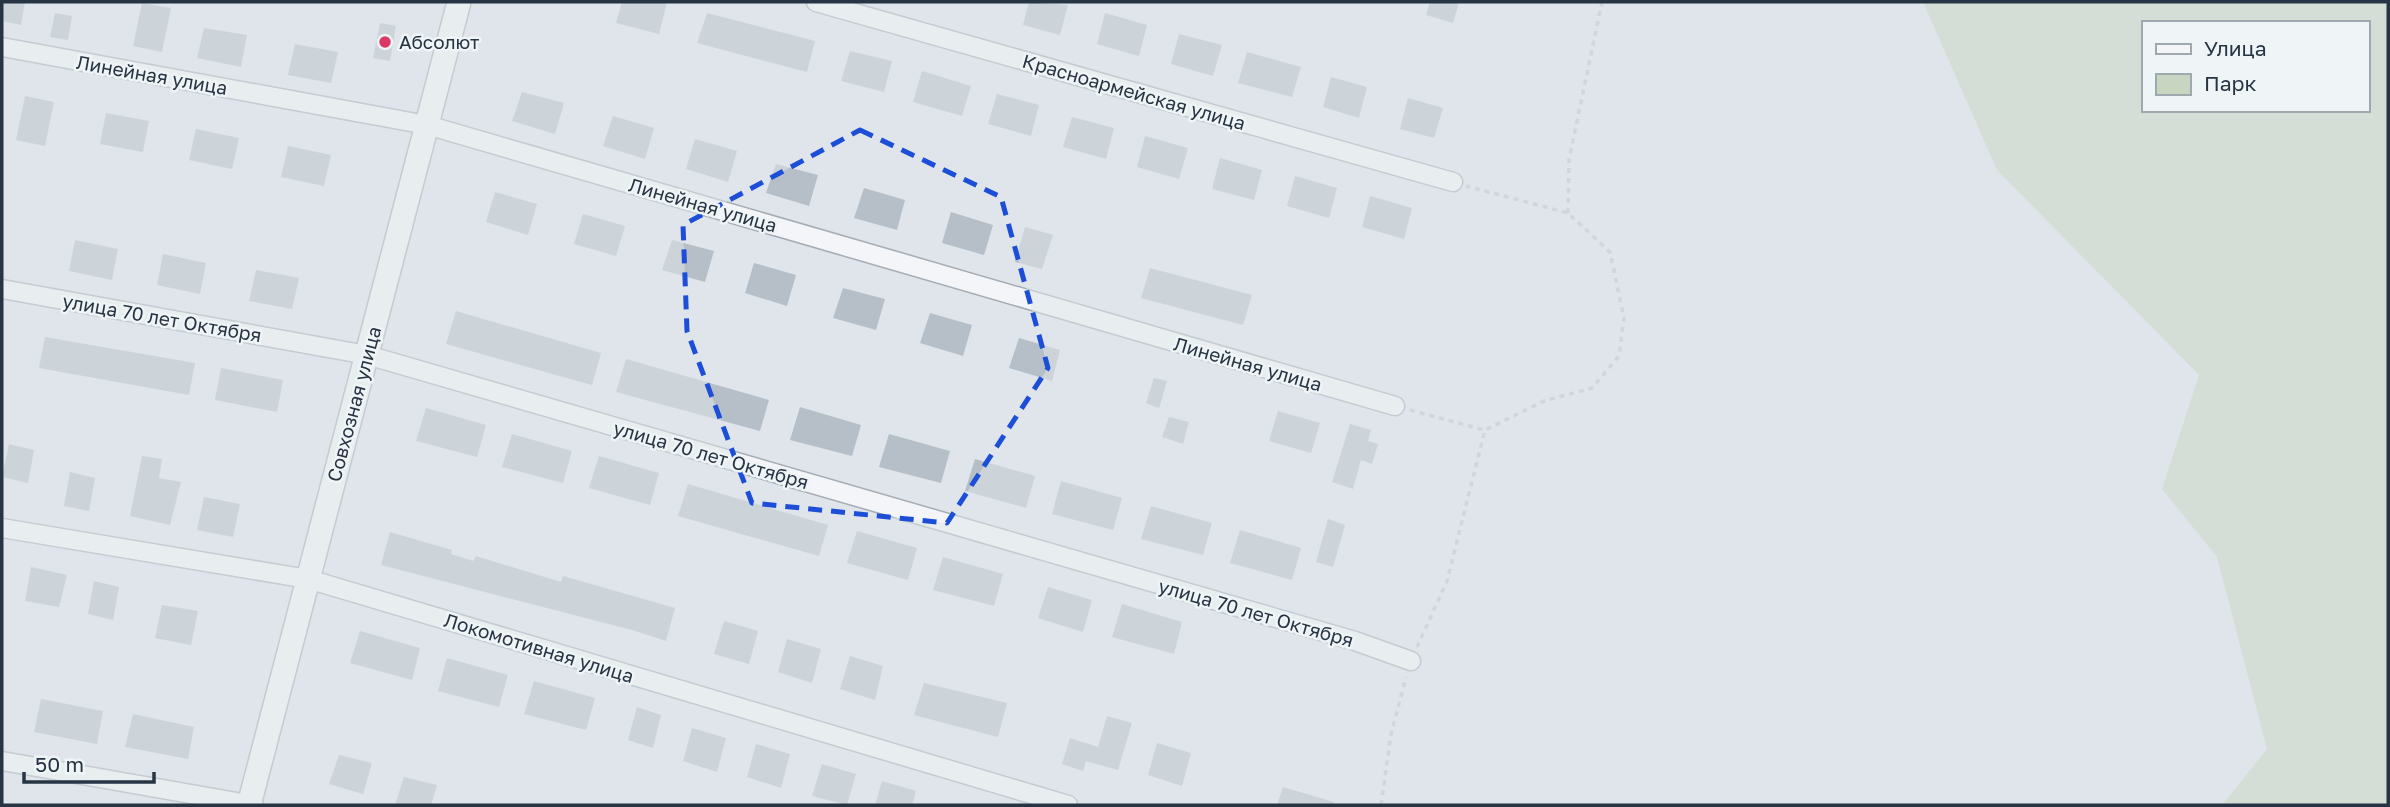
<svg xmlns="http://www.w3.org/2000/svg" width="2390" height="807" viewBox="0 0 2390 807" font-family="'Golos Text',sans-serif">
<style>
.green{fill:#c8d5c0;fill-rule:evenodd}
.building{fill:#b6bfc8}
.lines{fill:none;stroke-linecap:round;stroke-linejoin:round}
.minor-casing{stroke:#a4acb5;stroke-width:21}
.tertiary-casing{stroke:#a4acb5;stroke-width:26}
.path{stroke:#bec3c9;stroke-width:3.5;stroke-dasharray:5 5;stroke-linecap:butt}
.minor{stroke:#f3f5f8;stroke-width:18}
.tertiary{stroke:#f3f5f8;stroke-width:23}
.marked{fill:none;stroke:#1d4ed8;stroke-width:5;stroke-dasharray:14 9;stroke-linejoin:round}
.poi-dot{fill:#da3965;stroke:#eff4f7;stroke-width:2.5}
.labels{text-anchor:middle;stroke-width:5;stroke-linejoin:round;paint-order:stroke}
.poi-label{font-size:19px;fill:#273443;stroke:#eff4f7;text-anchor:start}
.street-label{font-size:19px;fill:#273443;stroke:#eff4f7}
</style>
<rect width="100%" height="100%" fill="#dfe5ea"/>
<path class="green" d="M1923 2H2388V805H2222L2267 749 2217 557 2162 489 2199 375 1997 170ZM2143 23H2367V110H2143Z"/>
<path class="building" d="M2 2H25L21 25 2 21Z
M622 2H667L659 34 616 23Z
M1029 2 1068 5 1060 35 1023 25Z
M1430 2H1459L1453 23 1426 15Z
M142 3 171 8 162 52 133 46Z
M55 13 72 16 68 40 50 37Z
M707 13 815 41 807 72 697 43Z
M1105 13 1147 25 1139 56 1097 44Z
M380 23 396 26 390 61 373 58Z
M204 28 247 35 241 67 197 58Z
M1179 34 1222 45 1213 76 1171 64Z
M295 44 338 52 331 83 288 75Z
M850 51 892 61 884 92 841 81Z
M1247 52 1301 67 1292 97 1238 83Z
M922 71 971 86 962 116 913 102Z
M1331 77 1367 87 1359 118 1323 107Z
M522 92 564 103 555 134 512 121Z
M997 94 1039 105 1031 136 988 124Z
M25 96 54 102 45 146 16 140Z
M1408 98 1443 108 1434 138 1400 129Z
M106 113 149 121 143 152 100 144Z
M613 116 654 128 645 159 603 146Z
M1072 117 1114 128 1106 159 1063 147Z
M196 129 239 138 232 169 189 160Z
M1145 136 1188 148 1179 179 1137 167Z
M695 139 737 151 728 182 686 169Z
M288 146 331 155 324 186 281 177Z
M1220 158 1262 170 1254 200 1212 189Z
M776 164 818 175 809 206 766 193Z
M1295 176 1337 188 1329 218 1287 206Z
M864 188 905 200 897 230 854 218Z
M495 192 537 204 528 235 486 222Z
M1370 196 1412 208 1404 239 1362 227Z
M951 212 993 225 984 255 942 243Z
M583 214 625 226 616 256 574 244Z
M1025 227 1053 235 1042 269 1015 262Z
M75 240 118 249 112 280 69 271Z
M672 240 714 251 705 282 662 270Z
M163 254 206 263 200 294 157 285Z
M754 263 796 275 787 306 745 293Z
M1150 268 1252 295 1243 325 1141 298Z
M256 270 299 278 292 309 249 301Z
M843 288 885 299 876 330 833 318Z
M456 311 601 353 592 385 446 344Z
M930 313 972 325 963 356 920 343Z
M45 337 195 363 189 395 39 368Z
M1019 338 1060 350 1052 381 1009 368Z
M626 359 769 400 760 431 616 392Z
M221 368 283 380 277 412 215 400Z
M1154 378 1167 381 1159 408 1146 403Z
M800 407 861 425 852 456 790 440Z
M426 408 486 425 477 457 416 441Z
M1278 411 1320 423 1311 453 1269 441Z
M1169 417 1189 422 1183 444 1162 437Z
M1350 424 1371 430 1368 441 1378 444 1372 464 1361 460 1353 489 1332 482Z
M512 434 572 451 563 483 502 467Z
M889 434 950 451 941 483 879 467Z
M9 444 34 450 28 483 2 477Z
M142 456 162 459 159 478 181 482 170 525 130 516Z
M599 456 659 473 650 505 589 488Z
M975 459 1035 476 1026 508 965 491Z
M70 472 95 478 89 511 64 506Z
M1061 481 1122 498 1113 530 1052 514Z
M688 484 828 525 819 556 678 516Z
M204 497 240 504 233 537 197 530Z
M1151 506 1212 523 1203 555 1141 539Z
M1328 519 1345 525 1333 567 1316 562Z
M1240 530 1301 548 1292 580 1230 563Z
M857 531 917 548 908 580 847 563Z
M390 532 452 550 451 554 473 561 476 556 561 582 563 576 675 608 666 641 632 630 381 565Z
M943 557 1003 574 994 606 933 590Z
M31 567 67 575 59 607 25 601Z
M94 581 119 587 113 620 88 614Z
M1048 587 1092 600 1083 632 1038 618Z
M1122 604 1182 622 1174 654 1112 637Z
M162 605 198 611 191 645 155 638Z
M724 621 758 631 749 664 714 654Z
M360 631 420 648 412 680 350 663Z
M787 639 821 649 812 683 778 672Z
M850 656 883 666 875 700 840 689Z
M447 658 508 675 499 707 438 691Z
M534 681 595 698 586 730 524 714Z
M924 683 1007 703 998 737 914 715Z
M41 699 103 711 97 744 34 732Z
M637 707 661 715 653 748 628 740Z
M133 714 194 727 188 759 125 747Z
M1107 716 1132 723 1118 770 1086 761 1083 771 1062 764 1070 738 1098 747Z
M692 728 726 738 717 772 683 761Z
M1157 743 1191 753 1182 786 1148 775Z
M756 744 790 754 781 788 747 777Z
M339 755 372 763 363 794 329 784Z
M822 764 856 774 847 805 812 796Z
M404 777 437 785 431 805H395Z
M882 781 916 791 912 805H875Z
M1283 787 1334 802 1333 805H1277Z"/>
<g class="lines">
<defs>
<path id="minor" d="M816 2 1453 182
M2 47 427 125 1395 406
M2 289 367 355 1355 641 1411 661
M2 528 308 579 1068 805
M2 761 254 805"/>
<path id="tertiary" d="M249 805 459 2"/>
</defs>
<use href="#minor" class="minor-casing"/>
<use href="#tertiary" class="tertiary-casing"/>
<path class="path" d="M1568 213 1569 159 1602 2
M1410 410 1484 430
M1417 647 1447 581 1485 430 1544 401 1592 388 1619 356 1624 318 1610 252 1568 213 1466 186
M1381 805 1391 734 1406 677"/>
<use href="#minor" class="minor"/>
<use href="#tertiary" class="tertiary"/>
</g>
<path d="M0 0H2390V807H0ZM860 130 1001 197 1048 368 947 523 752 503 687 331 683 225Z" fill="#dfe5ea" fill-opacity=".55" fill-rule="evenodd"/>
<path class="marked" d="M860 130 1001 197 1048 368 947 523 752 503 687 331 683 225Z"/>
<circle class="poi-dot" cx="385" cy="42" r="7"/>
<g class="labels">
<g class="poi-label">
<text x="399" y="49">Абсолют</text>
</g>
<g class="street-label">
<text transform="translate(152 75) rotate(10)" y="7">Линейная улица</text>
<text transform="translate(1134 92) rotate(16)" y="7">Красноармейская улица</text>
<text transform="translate(703 205) rotate(16)" y="7">Линейная улица</text>
<text transform="translate(162 318) rotate(10)" y="7">улица 70 лет Октября</text>
<text transform="translate(1248 364) rotate(16)" y="7">Линейная улица</text>
<text transform="translate(354 404) rotate(-75)" y="7">Совхозная улица</text>
<text transform="translate(711 455) rotate(16)" y="7">улица 70 лет Октября</text>
<text transform="translate(1256 613) rotate(16)" y="7">улица 70 лет Октября</text>
<text transform="translate(539 648) rotate(17)" y="7">Локомотивная улица</text>
</g>
</g>
<rect width="2390" height="807" fill="none" stroke="#273443" stroke-width="7"/>
<rect x="2142" y="21" width="228" height="91" fill="#eff4f7" stroke="#9fa7af" stroke-width="2"/>
<rect x="2156" y="44" width="35" height="10" fill="#f3f5f8" stroke="#9fa7af" stroke-width="2"/>
<text x="2204" y="56" font-size="21" fill="#273443">Улица</text>
<rect x="2156" y="74" width="35" height="21" fill="#c8d5c0" stroke="#9fa7af" stroke-width="2"/>
<text x="2204" y="91" font-size="21" fill="#273443">Парк</text>
<path d="M24 772v10h130v-10" fill="none" stroke="#273443" stroke-width="3.5"/>
<text x="35" y="772" font-size="21" fill="#273443" stroke="#eff4f7" stroke-width="5" paint-order="stroke">50 m</text>
</svg>
